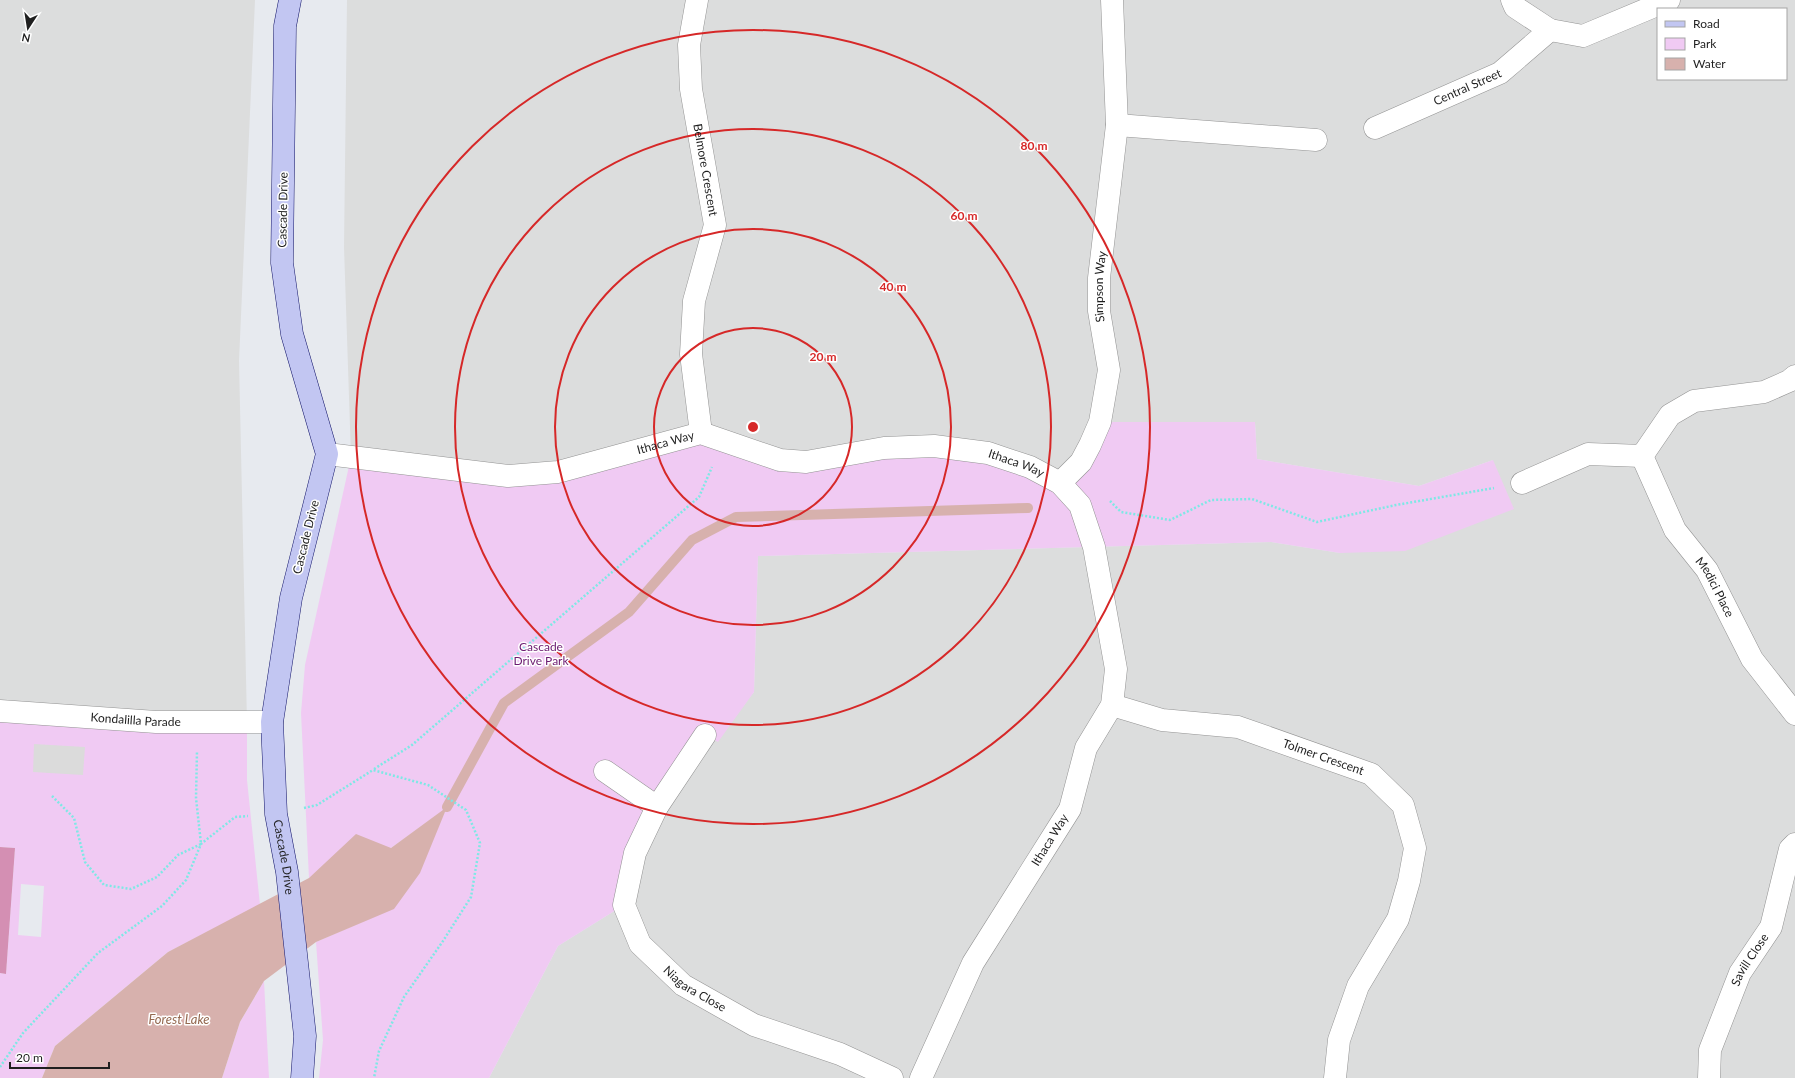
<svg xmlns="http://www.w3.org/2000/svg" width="1795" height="1078" viewBox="0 0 1795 1078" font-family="Lato,sans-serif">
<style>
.residential{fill:#dcdddd;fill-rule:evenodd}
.park{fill:#f0caf3;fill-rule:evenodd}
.pitch{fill:#d48fb3}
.parking{fill:#dbdbdb}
.water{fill:#d7b1ad}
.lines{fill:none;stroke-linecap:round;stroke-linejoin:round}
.stream{stroke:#d7b1ad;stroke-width:10}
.street-casing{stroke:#939393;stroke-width:23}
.secondary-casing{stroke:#13156a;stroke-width:23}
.path{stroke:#7ee8e5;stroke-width:2.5;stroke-dasharray:2 2;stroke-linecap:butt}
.street{stroke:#fff;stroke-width:22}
.secondary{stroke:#c2c6f2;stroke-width:22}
.ring{fill:none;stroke:#d62828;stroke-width:2}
.labels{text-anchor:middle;stroke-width:3;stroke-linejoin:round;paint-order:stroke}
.street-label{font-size:12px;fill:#1f1f1f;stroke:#fff}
.park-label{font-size:12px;fill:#6c1a71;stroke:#fff}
.water-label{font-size:13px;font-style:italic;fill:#946950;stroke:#fff}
.centre{fill:#d62828;stroke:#fff;stroke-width:2}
.ring-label{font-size:12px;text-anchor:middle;font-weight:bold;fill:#d62828;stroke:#fff;stroke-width:3;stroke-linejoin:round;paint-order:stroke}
</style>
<rect width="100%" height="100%" fill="#e7eaef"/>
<path class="residential" d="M0 0H255L239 361 247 722 0 711Z
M347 0H1795V1078H489L558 946 624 905 657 807 754 692 758 556 1271 542 1340 553 1493 460 1419 486 1257 459 1255 422H1100L1060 483 558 472 351 457 344 247ZM1658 9H1786V79H1658Z"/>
<path class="park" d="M1100 422H1255L1257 459 1419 486 1493 460 1514 509 1405 551 1340 553 1271 542 758 556 754 692 718 742 706 735 657 807 624 905 558 946 489 1078H319L323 1040 316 942 394 908 447 808 391 848 309 878 301 713 305 665 351 457 508 476 701 433 780 460 934 446 1060 483Z
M0 711 247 722V780L260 905 168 952 55 1046 42 1078H0V973L6 974 15 848 0 847ZM21 884 44 886 41 937 18 935Z
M264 981 269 1078H222L240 1022Z"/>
<path class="pitch" d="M0 847 15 848 6 974 0 973Z"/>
<path class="parking" d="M34 744 85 747 83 775 33 772Z"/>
<path class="water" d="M447 807 420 873 394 909 316 942 264 981 240 1022 222 1078H42L55 1046 168 952 309 878 356 834 391 848Z"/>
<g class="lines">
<path class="stream" d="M447 807 504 703 629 612 692 540 736 517 1028 508"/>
<defs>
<g id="street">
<path id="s1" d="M697 0 689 45 691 89 715 225 694 301 691 354 701 433"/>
<path d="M1512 0 1515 7 1550 30 1583 36 1669 0"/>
<path d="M1117 125 1316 140"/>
<path id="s2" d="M1375 128 1500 73 1550 30"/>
<path id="s3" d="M327 454 508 476 558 472 701 433 780 460 806 462 884 448 934 446 988 453 1030 467 1060 483 1080 505 1094 547 1116 669 1112 705 1086 748 1070 809 973 963 921 1078"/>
<path id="s4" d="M1642 456 1675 530 1707 570 1752 659 1795 714"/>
<path id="s5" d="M1060 483 1081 462 1090 445 1100 422 1109 370 1099 311V278L1117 125 1112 0"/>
<path d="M1522 483 1588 454 1642 456 1670 415 1694 401 1764 392 1789 381 1795 376"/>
<path id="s6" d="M1112 705 1162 720 1238 727 1371 774 1403 805 1415 848 1409 881 1398 919 1358 986 1339 1040 1335 1078"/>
<path id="s7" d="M0 711 156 722H272"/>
<path id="s8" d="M705 735 657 807 635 853 624 905 640 944 683 985 754 1025 840 1054 892 1078"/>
<path d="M605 771 657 807"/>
<path id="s9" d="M1709 1078 1710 1050 1740 973 1771 927 1790 849 1795 844"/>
</g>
<g id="secondary">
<path id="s10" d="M290 0 285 26 282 263 292 334 327 454 291 598 272 722 276 814 287 872 305 1036 302 1078"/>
</g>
</defs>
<use href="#street" class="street-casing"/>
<use href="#secondary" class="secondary-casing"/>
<path class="path" d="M1110 501 1121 512 1170 520 1211 500 1252 499 1317 522 1396 505 1494 488
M374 769 412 745 699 497 712 467
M52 796 74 818 85 862 104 885 131 889 157 877 178 855 201 844 196 798 197 751
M304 808 317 805 373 770 428 785 466 810 480 843 471 897 443 941 404 997 379 1051 374 1078
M0 1067 23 1033 98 953 162 906 186 880 201 844 235 817 248 816"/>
<use href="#street" class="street"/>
<use href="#secondary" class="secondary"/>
</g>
<g class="ring">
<circle cx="753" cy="427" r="99"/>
<circle cx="753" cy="427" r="198"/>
<circle cx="753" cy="427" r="298"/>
<circle cx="753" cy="427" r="397"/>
</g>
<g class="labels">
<g class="street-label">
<text dy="4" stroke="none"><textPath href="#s2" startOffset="101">Central Street</textPath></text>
<text dy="4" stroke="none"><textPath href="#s1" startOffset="172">Belmore Crescent</textPath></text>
<text transform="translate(283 210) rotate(-89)" y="4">Cascade Drive</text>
<text dy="4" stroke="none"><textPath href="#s5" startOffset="211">Simpson Way</textPath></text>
<text dy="4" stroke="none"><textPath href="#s3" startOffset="344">Ithaca Way</textPath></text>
<text dy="4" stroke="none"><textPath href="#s3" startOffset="704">Ithaca Way</textPath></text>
<text transform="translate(306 537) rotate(-76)" y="4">Cascade Drive</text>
<text dy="4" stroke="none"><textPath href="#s4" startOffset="151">Medici Place</textPath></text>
<text dy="4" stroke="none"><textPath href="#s7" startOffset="136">Kondalilla Parade</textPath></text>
<text dy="4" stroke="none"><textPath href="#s6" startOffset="219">Tolmer Crescent</textPath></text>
<text transform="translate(1050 840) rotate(-58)" y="4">Ithaca Way</text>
<text dy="4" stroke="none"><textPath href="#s10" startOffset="870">Cascade Drive</textPath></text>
<text dy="4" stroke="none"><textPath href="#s9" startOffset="127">Savill Close</textPath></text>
<text dy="4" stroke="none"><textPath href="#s8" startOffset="304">Niagara Close</textPath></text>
</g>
<g class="park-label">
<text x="541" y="651">Cascade<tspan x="541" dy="14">Drive Park</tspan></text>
</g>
<g class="water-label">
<text x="179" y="1024">Forest Lake</text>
</g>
</g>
<circle cx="753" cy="427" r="6" class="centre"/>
<g class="ring-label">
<text x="1034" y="150">80 m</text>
<text x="964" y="220">60 m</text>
<text x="893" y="291">40 m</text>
<text x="823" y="361">20 m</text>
</g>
<rect x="1657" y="8" width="130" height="72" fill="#ffffff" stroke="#a5a5a5"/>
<rect x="1665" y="21" width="20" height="6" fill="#c2c6f2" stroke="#a5a5a5"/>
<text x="1693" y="28" font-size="12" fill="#1f1f1f">Road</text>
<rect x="1665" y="38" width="20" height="12" fill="#f0caf3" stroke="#a5a5a5"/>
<text x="1693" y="48" font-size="12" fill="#1f1f1f">Park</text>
<rect x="1665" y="58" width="20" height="12" fill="#d7b1ad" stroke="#a5a5a5"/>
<text x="1693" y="68" font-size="12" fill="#1f1f1f">Water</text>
<g transform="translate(28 28) rotate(192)" stroke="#ffffff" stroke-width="3" paint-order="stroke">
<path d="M0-3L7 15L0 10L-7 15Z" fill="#1f1f1f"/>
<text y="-6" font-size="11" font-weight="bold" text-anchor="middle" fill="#1f1f1f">N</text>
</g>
<path d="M10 1062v6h99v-6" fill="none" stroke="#1f1f1f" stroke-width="2"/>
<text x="16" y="1062" font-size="12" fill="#1f1f1f" stroke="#ffffff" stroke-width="3" paint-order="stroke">20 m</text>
</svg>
